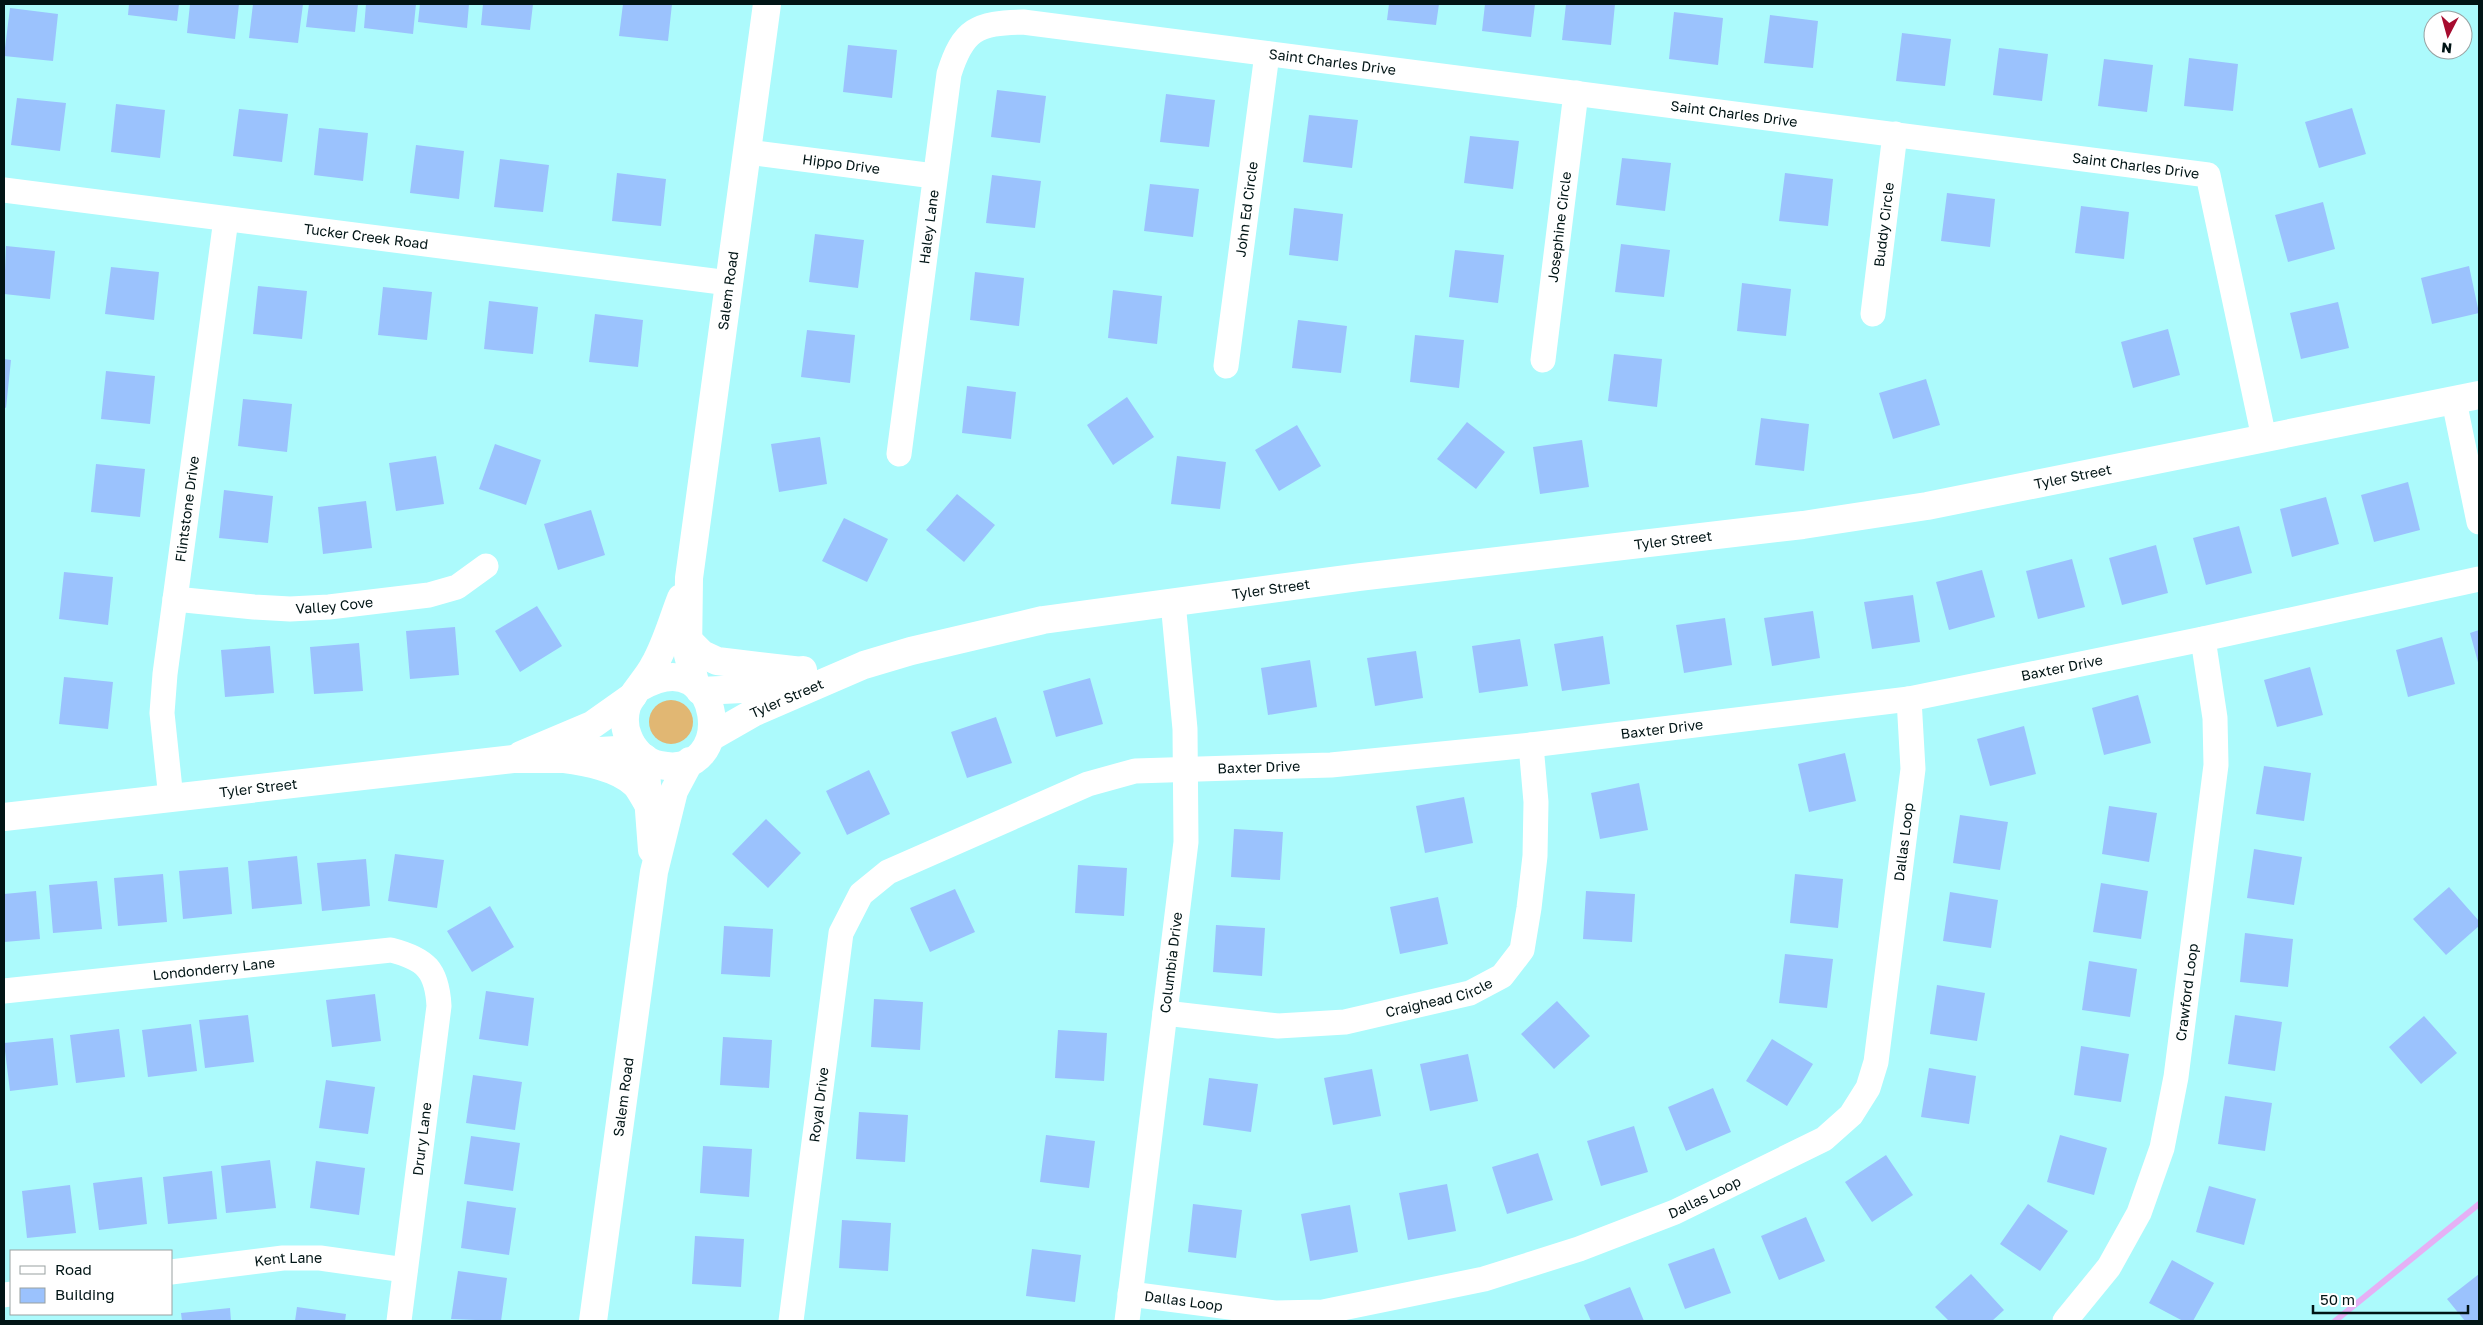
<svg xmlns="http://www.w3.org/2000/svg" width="2483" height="1325" viewBox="0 0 2483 1325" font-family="'Golos Text',sans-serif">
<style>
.green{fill:#e1b773}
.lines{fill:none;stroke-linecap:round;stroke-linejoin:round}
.stream{stroke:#e5b0f5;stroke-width:6}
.building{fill:#9bc2fd}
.minor{stroke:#fff;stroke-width:25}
.tertiary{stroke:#fff;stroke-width:28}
.secondary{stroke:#fff;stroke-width:28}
.labels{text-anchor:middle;stroke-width:5;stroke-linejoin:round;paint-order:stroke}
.street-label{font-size:14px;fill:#011415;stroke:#fff}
</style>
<rect width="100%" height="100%" fill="#acfafc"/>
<path class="green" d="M649 722a22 22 0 1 1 44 0a22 22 0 1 1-44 0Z"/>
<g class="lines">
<path class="stream" d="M2335 1321 2479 1204"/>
</g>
<path class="building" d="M129 4H179L177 21 128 15Z
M190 4H239L235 39 187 33Z
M253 4H303L298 43 249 38Z
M309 4H358L355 32 306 27Z
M366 4H416L413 34 364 28Z
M420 4H469L467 28 418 22Z
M483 4H533L530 30 481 25Z
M623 4H672L668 41 619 36Z
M1389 4H1439L1436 25 1387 20Z
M1485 4H1535L1531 37 1482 31Z
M1566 4H1615L1611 45 1562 40Z
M10 8 58 14 53 61 4 56Z
M1674 12 1723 18 1718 65 1669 59Z
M1770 15 1818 21 1813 68 1764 63Z
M1902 33 1951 39 1945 86 1896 81Z
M848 45 897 50 892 98 843 92Z
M1999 48 2048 54 2042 101 1993 95Z
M2189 58 2238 64 2233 111 2184 106Z
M2104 59 2153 65 2147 112 2098 106Z
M997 90 1046 96 1040 143 991 137Z
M1166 94 1215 100 1209 147 1160 142Z
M17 98 66 103 60 151 11 145Z
M116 104 165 110 160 158 111 152Z
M2352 108 2366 154 2319 168 2305 122Z
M239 109 288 114 282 162 233 156Z
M1309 115 1358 120 1352 168 1303 162Z
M319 128 368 133 363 181 314 175Z
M1470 136 1519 141 1513 189 1464 183Z
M416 145 464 151 459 199 410 193Z
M1622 158 1671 163 1665 211 1616 205Z
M500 159 549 165 543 212 494 207Z
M617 173 666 179 661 226 612 221Z
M1785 173 1833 179 1828 226 1779 221Z
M992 175 1041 181 1035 228 986 223Z
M1150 184 1199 189 1193 237 1144 231Z
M1947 193 1995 199 1990 247 1941 241Z
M2323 202 2335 249 2288 262 2275 215Z
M2081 206 2129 212 2124 259 2075 253Z
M1294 208 1343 214 1338 261 1289 255Z
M815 234 864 240 858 288 809 282Z
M1621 244 1670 250 1664 297 1615 292Z
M6 246 55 251 50 299 4 294Z
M1455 250 1504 255 1498 303 1449 297Z
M2469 266 2479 313 2432 324 2421 278Z
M111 267 159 272 154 320 105 314Z
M975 272 1024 278 1019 326 970 320Z
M1742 283 1791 289 1786 336 1737 331Z
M258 286 307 291 302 339 253 334Z
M383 287 432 292 427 340 378 335Z
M1113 290 1162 296 1157 344 1108 338Z
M489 301 538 307 533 354 484 349Z
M2338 302 2349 348 2301 359 2290 313Z
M595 314 643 320 638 367 589 362Z
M1298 320 1347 326 1341 373 1292 368Z
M2168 329 2180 375 2133 388 2121 342Z
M807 330 855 335 850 383 801 377Z
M1415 335 1464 340 1459 388 1410 382Z
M1614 354 1662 359 1657 407 1608 401Z
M4 359 11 360 6 408 4 407Z
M106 371 155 376 150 424 101 419Z
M1926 379 1940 425 1893 439 1879 393Z
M967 386 1016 392 1011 439 962 433Z
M1127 397 1154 437 1113 465 1087 425Z
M243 399 292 404 287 452 238 446Z
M1761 418 1809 424 1804 471 1755 465Z
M1467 422 1505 452 1476 489 1437 459Z
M1297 425 1321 466 1279 491 1255 450Z
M820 437 827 484 779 492 771 444Z
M1582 440 1589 487 1540 494 1533 447Z
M495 444 541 460 526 505 479 489Z
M436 456 444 504 396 511 389 463Z
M1177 456 1226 462 1220 509 1171 504Z
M96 464 145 469 140 517 91 512Z
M2408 482 2420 530 2374 542 2361 495Z
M224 490 273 496 268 543 219 538Z
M957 494 995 525 964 562 926 530Z
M2326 497 2339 544 2292 557 2280 509Z
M366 501 372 548 323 554 318 507Z
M591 510 605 555 558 570 544 524Z
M844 518 888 539 867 582 822 561Z
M2239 526 2252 573 2206 585 2193 538Z
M2156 545 2168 593 2122 605 2109 558Z
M2072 559 2085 607 2038 619 2026 571Z
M1982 570 1995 617 1949 630 1936 582Z
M64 572 113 577 108 625 59 619Z
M1913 595 1920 642 1872 649 1864 602Z
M537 606 562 646 520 672 495 631Z
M1813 611 1820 658 1772 666 1764 618Z
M1725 618 1732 665 1684 673 1676 625Z
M455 627 459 675 410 679 406 631Z
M2479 630V666L2470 633Z
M1603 636 1610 684 1562 691 1554 644Z
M2442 637 2455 684 2408 697 2396 650Z
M1520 639 1528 686 1479 693 1472 646Z
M359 643 363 691 314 694 310 647Z
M270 646 274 693 225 697 221 650Z
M1416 651 1423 698 1375 706 1367 658Z
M1310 660 1317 707 1268 715 1261 668Z
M2310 667 2323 715 2277 727 2264 680Z
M64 677 113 682 108 729 59 724Z
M1090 678 1103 724 1056 737 1043 691Z
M2138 695 2151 743 2104 755 2092 708Z
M996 717 1012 763 967 778 951 732Z
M2024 726 2036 774 1990 786 1977 739Z
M1845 753 1856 801 1809 812 1798 764Z
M2264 766 2311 773 2304 821 2256 814Z
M869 770 890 814 847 835 826 791Z
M1639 783 1648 830 1600 839 1591 793Z
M1464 797 1473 843 1425 853 1416 806Z
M2109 806 2157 813 2149 862 2102 854Z
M1960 815 2008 822 2000 870 1953 863Z
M766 819 801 853 768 888 732 854Z
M1234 829 1283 832 1280 880 1231 877Z
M2254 849 2302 857 2294 905 2247 898Z
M395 854 444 860 437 908 388 901Z
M297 856 302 904 252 909 248 861Z
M366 859 370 906 322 911 317 863Z
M1078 865 1127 868 1124 916 1075 913Z
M228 867 232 914 183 919 179 871Z
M163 874 167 922 118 926 114 878Z
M1795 874 1843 879 1838 928 1790 923Z
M97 881 102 929 53 933 49 885Z
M2101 883 2148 891 2141 939 2093 932Z
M2449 887 2479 921V926L2446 955 2413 919Z
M955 889 975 932 930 952 910 908Z
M36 891 40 939 4 942V894Z
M1586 891 1635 894 1632 942 1583 939Z
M1950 892 1998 900 1991 948 1943 941Z
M1438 897 1448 944 1400 954 1390 907Z
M490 906 514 947 472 972 447 931Z
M1216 925 1265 928 1262 976 1213 972Z
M724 926 773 929 770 977 721 974Z
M2245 933 2293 939 2288 987 2240 982Z
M1785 954 1833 959 1827 1008 1779 1003Z
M2089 961 2137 969 2130 1017 2082 1010Z
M1937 985 1985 993 1977 1041 1930 1034Z
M486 991 534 998 528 1046 479 1039Z
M375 994 381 1041 332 1047 326 1000Z
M874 999 923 1002 920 1050 871 1047Z
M1557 1001 1590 1036 1554 1069 1521 1034Z
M248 1015 254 1062 205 1068 199 1020Z
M2235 1015 2282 1022 2275 1071 2228 1064Z
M2424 1016 2457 1053 2421 1084 2389 1047Z
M191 1024 197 1071 148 1077 142 1030Z
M119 1029 125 1077 76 1083 70 1035Z
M1058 1030 1107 1033 1104 1081 1055 1078Z
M723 1037 772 1040 769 1088 720 1085Z
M53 1038 58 1085 10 1091 4 1043Z
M1772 1039 1813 1064 1787 1106 1746 1081Z
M2081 1046 2129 1054 2121 1102 2074 1095Z
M1468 1054 1478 1101 1430 1111 1420 1064Z
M1929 1068 1976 1076 1969 1124 1921 1117Z
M1372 1069 1381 1116 1333 1125 1324 1078Z
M473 1075 522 1082 515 1130 466 1123Z
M1209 1078 1258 1084 1251 1132 1203 1125Z
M326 1080 375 1087 368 1134 319 1128Z
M1713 1088 1731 1132 1686 1151 1668 1107Z
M2225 1096 2272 1103 2265 1151 2218 1144Z
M859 1112 908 1115 905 1162 856 1159Z
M1634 1126 1648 1172 1601 1186 1587 1141Z
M1046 1135 1095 1141 1089 1188 1040 1182Z
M2060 1135 2107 1148 2094 1195 2047 1182Z
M471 1136 520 1143 513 1191 464 1184Z
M703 1146 752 1149 749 1197 700 1193Z
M1538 1153 1553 1200 1507 1214 1492 1167Z
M1886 1155 1913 1195 1872 1222 1845 1182Z
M270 1160 276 1208 226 1213 221 1166Z
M316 1161 365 1168 359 1215 310 1208Z
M212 1171 217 1219 168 1224 163 1177Z
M142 1177 147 1224 99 1230 93 1183Z
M1447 1184 1456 1231 1408 1240 1399 1193Z
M70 1185 76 1233 27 1238 22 1191Z
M2209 1186 2256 1199 2244 1245 2196 1232Z
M467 1201 516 1208 509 1255 461 1248Z
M1193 1204 1242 1210 1236 1258 1188 1252Z
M2028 1204 2068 1231 2040 1271 2000 1244Z
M1350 1205 1358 1252 1310 1261 1301 1214Z
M1806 1217 1825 1261 1779 1280 1761 1236Z
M842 1220 891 1223 888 1271 839 1268Z
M695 1236 744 1239 741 1287 692 1284Z
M1714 1248 1731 1293 1685 1309 1668 1264Z
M1032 1249 1081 1255 1075 1302 1026 1296Z
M2172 1260 2214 1283 2193 1321H2183L2149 1303Z
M458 1271 507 1278 501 1321 451 1319Z
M1971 1274 2004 1310 1992 1321H1949L1935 1307Z
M2479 1274V1321H2465L2447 1299Z
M1630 1287 1644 1321H1591L1584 1305Z
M297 1307 346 1314 345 1321H295Z
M230 1308 231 1321H182L181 1313Z"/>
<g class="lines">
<g class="minor">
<path id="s1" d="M748 152 934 176"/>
<path id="s2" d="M4 190 729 283"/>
<path id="s3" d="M1873 314 1895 134"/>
<path id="s4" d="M1543 360 1576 93"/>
<path id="s5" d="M1226 366 1267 54"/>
<path d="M2454 401 2479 522"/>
<path id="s6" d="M899 454 949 74C963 29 977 23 1023 22L2208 175 2264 438"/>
<path id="s7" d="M175 599 254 607 290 609 329 607 429 595 457 587 486 566"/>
<path id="s8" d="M171 799 162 713 165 674 226 219"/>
<path id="s9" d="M4 991 391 950C426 959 437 970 439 1006L399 1321"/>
<path id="s10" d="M1165 1013 1278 1026 1345 1022 1470 993 1502 976 1522 950 1529 908 1535 856 1536 802 1531 745"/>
<path id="s11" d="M171 1272 283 1258H320L405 1270"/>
<path id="s12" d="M1130 1294 1275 1313 1323 1312 1484 1279 1579 1249 1675 1212 1824 1139 1851 1115 1868 1088 1876 1062 1913 769 1909 699"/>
<path d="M4 1295 11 1294"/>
<path id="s13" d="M791 1321 841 933 861 894 888 872 1088 784 1135 771 1331 765 1531 745 1909 699 2203 639 2479 579"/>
<path id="s14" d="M1127 1321 1186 842 1185 729 1173 602"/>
<path id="s15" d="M2065 1321 2109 1267 2139 1213 2162 1148 2176 1077 2216 765 2215 718 2203 639"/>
</g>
<g class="tertiary">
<path d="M700 691 743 689 803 670"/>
<path id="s16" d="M711 737 753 713 864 665 911 651 1043 620 1360 577 1803 525 1927 506 2479 395"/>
<path d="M521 755 592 725 633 696"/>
<path id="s17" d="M4 817 513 759H563L583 752 617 750 636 751"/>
</g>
<g class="secondary">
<path d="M688 640 702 654 717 661 802 671"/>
<path id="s18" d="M696 686 688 655 689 578 767 4"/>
<path d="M641 687C724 639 739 782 660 765 645 762 633 750 628 736 624 726 624 716 627 706 632 693 647 679 654 665 666 644 672 621 681 598"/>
<path d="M645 758 652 850"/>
<path d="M563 759C585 762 617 767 635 784 640 789 644 798 648 804"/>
<path id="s19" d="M593 1321 654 872 674 791 690 761"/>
</g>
</g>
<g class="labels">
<g class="street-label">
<text dy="5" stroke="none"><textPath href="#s6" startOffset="796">Saint Charles Drive</textPath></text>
<text dy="5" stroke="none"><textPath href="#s6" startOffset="1201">Saint Charles Drive</textPath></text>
<text dy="5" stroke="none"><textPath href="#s1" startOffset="94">Hippo Drive</textPath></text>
<text dy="5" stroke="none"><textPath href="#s6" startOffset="1606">Saint Charles Drive</textPath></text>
<text dy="5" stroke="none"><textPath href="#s5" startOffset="158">John Ed Circle</textPath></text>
<text dy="5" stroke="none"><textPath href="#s3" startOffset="90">Buddy Circle</textPath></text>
<text dy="5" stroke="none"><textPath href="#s6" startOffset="229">Haley Lane</textPath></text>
<text dy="5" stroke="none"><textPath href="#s4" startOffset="134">Josephine Circle</textPath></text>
<text dy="5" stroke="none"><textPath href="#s2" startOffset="365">Tucker Creek Road</textPath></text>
<text dy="5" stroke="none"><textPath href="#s18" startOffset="399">Salem Road</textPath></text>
<text dy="5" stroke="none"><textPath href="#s16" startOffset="1394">Tyler Street</textPath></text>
<text dy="5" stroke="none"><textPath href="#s8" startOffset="292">Flintstone Drive</textPath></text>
<text dy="5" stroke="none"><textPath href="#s16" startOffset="989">Tyler Street</textPath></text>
<text dy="5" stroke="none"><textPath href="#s16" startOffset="584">Tyler Street</textPath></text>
<text dy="5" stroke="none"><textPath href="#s7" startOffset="160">Valley Cove</textPath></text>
<text dy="5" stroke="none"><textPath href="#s13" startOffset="1671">Baxter Drive</textPath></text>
<text dy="5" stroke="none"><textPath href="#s16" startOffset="85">Tyler Street</textPath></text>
<text dy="5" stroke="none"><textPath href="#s13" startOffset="1266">Baxter Drive</textPath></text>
<text dy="5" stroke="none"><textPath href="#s13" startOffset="861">Baxter Drive</textPath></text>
<text dy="5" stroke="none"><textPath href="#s17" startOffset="256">Tyler Street</textPath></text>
<text dy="5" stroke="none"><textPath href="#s12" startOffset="1044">Dallas Loop</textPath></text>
<text dy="5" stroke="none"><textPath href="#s14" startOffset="361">Columbia Drive</textPath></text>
<text dy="5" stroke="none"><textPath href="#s9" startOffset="211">Londonderry Lane</textPath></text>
<text dy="5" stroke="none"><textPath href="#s15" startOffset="358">Crawford Loop</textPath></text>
<text dy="5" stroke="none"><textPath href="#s10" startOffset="278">Craighead Circle</textPath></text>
<text dy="5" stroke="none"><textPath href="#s19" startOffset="226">Salem Road</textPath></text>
<text dy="5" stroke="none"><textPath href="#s13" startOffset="218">Royal Drive</textPath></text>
<text transform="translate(422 1139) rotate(-83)" y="5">Drury Lane</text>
<text dy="5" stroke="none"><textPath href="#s12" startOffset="594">Dallas Loop</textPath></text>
<text dy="5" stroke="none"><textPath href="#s11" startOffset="118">Kent Lane</textPath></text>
<text dy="5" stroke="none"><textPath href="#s12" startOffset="54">Dallas Loop</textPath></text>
</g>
</g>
<rect width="2483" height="1325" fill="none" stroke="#011415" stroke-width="10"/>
<rect x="10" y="1250" width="162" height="65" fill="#ffffff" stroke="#99a1a1"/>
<rect x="20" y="1266" width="25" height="8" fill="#ffffff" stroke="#99a1a1"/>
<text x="55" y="1275" font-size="15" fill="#011415">Road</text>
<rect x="20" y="1288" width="25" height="15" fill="#9bc2fd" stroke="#99a1a1"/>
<text x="55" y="1300" font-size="15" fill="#011415">Building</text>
<g transform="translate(2448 35) rotate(186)"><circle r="24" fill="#ffffff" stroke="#99a1a1"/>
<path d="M0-4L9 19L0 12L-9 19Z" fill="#a60c2f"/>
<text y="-8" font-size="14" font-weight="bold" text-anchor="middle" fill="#011415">N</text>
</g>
<path d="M2313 1305v8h155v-8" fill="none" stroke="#011415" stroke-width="2.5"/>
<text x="2320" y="1305" font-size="15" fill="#011415" stroke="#ffffff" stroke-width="4" paint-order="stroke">50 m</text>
</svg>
